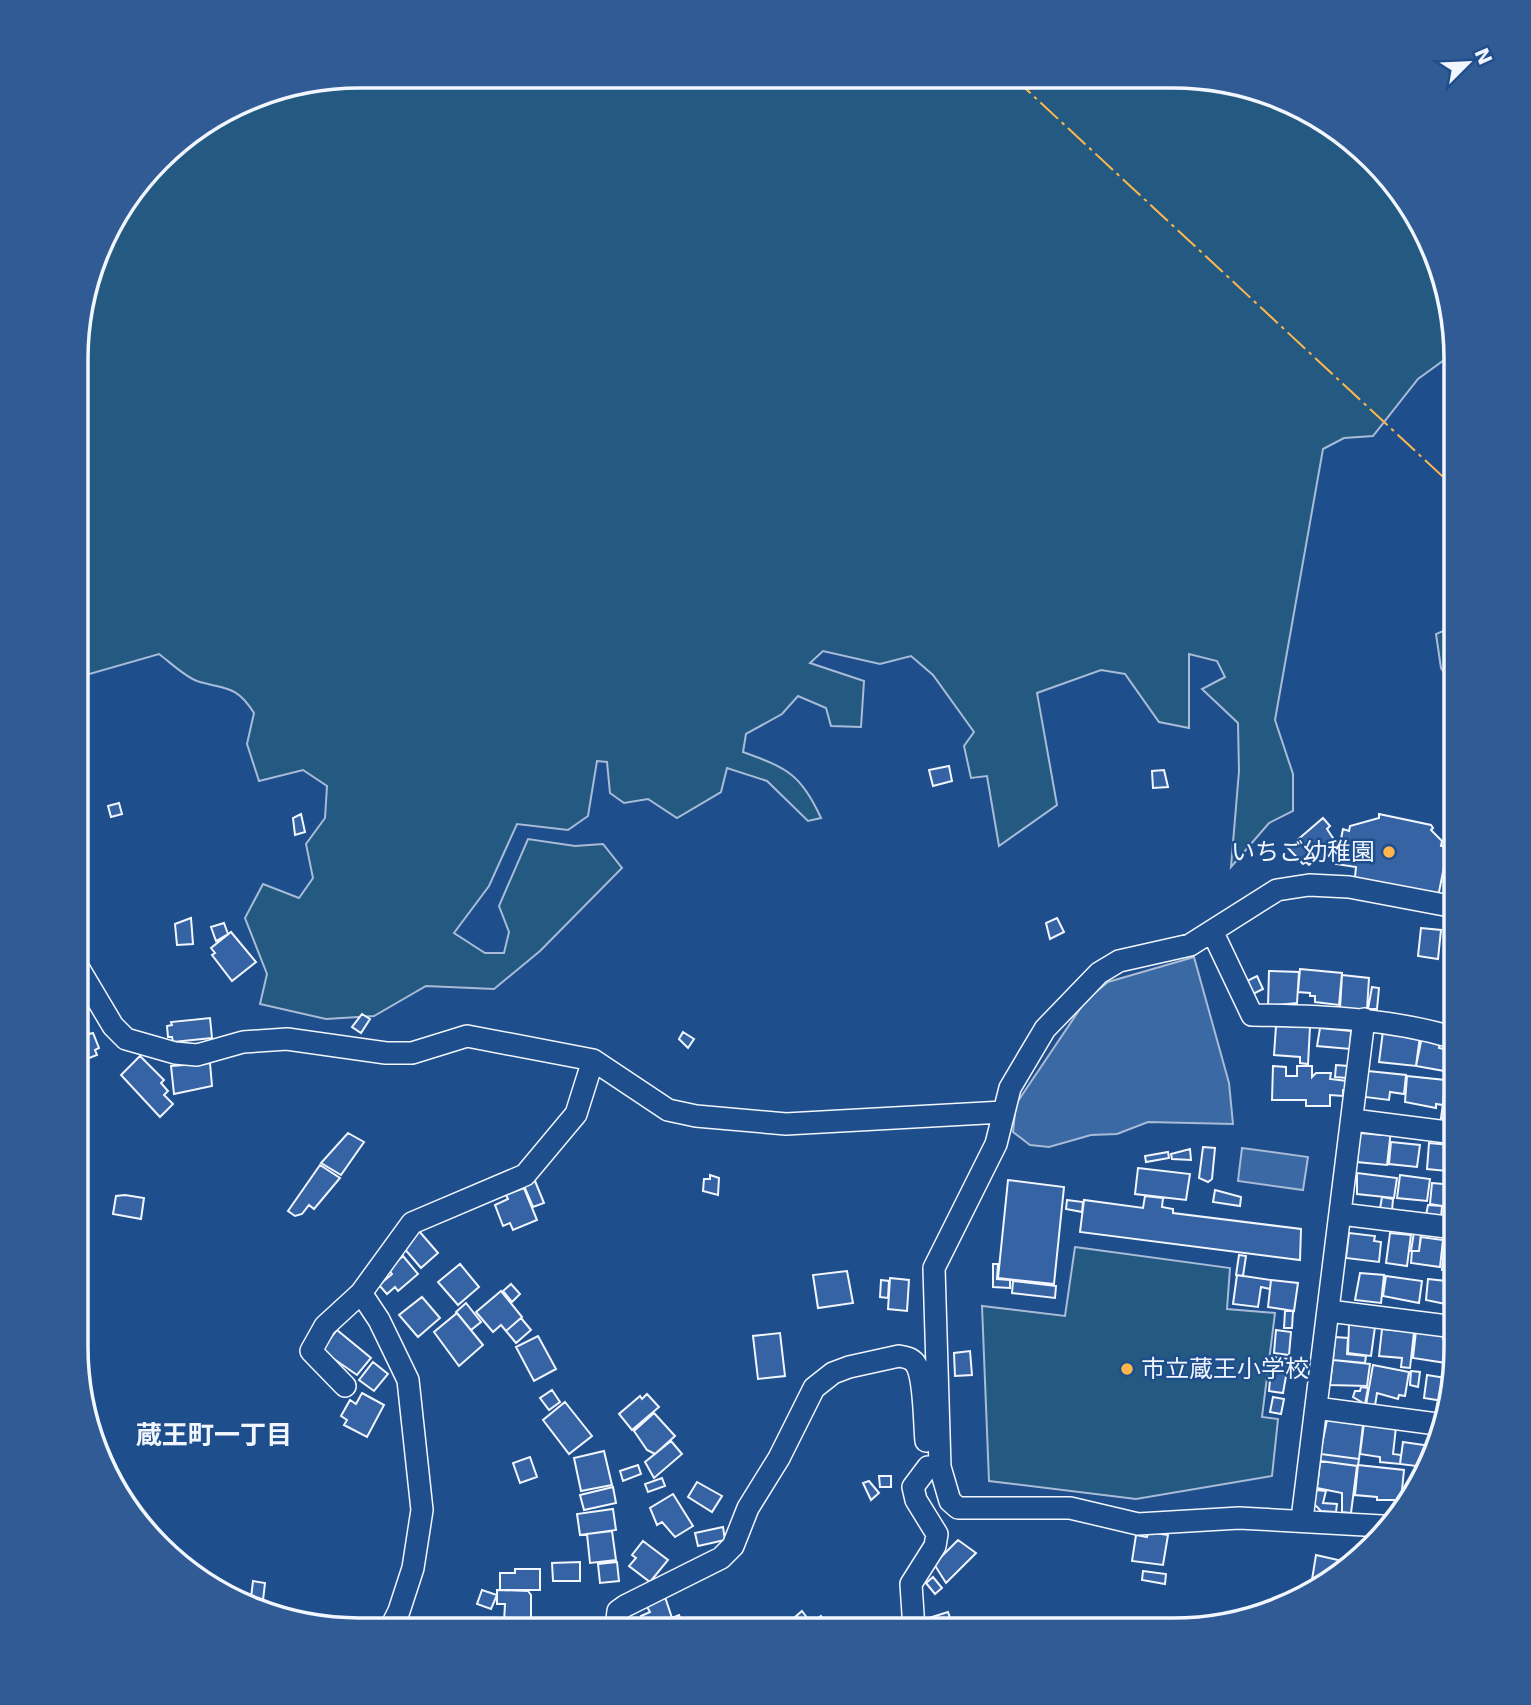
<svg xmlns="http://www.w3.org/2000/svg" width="1531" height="1705" viewBox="0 0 1531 1705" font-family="'DejaVu Sans','Noto Sans JP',sans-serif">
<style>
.green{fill:#245a82;stroke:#a8bbd7;stroke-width:2}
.water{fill:#3b69a3;stroke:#a8bbd7;stroke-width:2}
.building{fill:#3563a3;stroke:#f2f6ff;stroke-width:2}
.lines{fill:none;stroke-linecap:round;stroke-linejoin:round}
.minor-casing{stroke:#f2f6ff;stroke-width:24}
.minor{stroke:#1f4e8c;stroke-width:21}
.power{stroke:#ffb74d;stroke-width:2;stroke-dasharray:24 5 3.5 5;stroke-linecap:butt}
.poi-dot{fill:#ffb74d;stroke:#1f4e8c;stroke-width:2.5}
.labels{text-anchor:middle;stroke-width:5;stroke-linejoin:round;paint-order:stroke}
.poi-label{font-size:24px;fill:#f2f6ff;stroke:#1f4e8c;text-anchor:end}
.neighbourhood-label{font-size:26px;font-weight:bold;fill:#f2f6ff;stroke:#1f4e8c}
.rim{fill:none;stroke:#f2f6ff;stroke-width:3.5}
</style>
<rect width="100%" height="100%" fill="#1f4e8c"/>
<path class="green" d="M359 75 1209 78 1314 113 1408 202 1441 268 1455 352 1418 379 1373 436 1344 438 1323 449 1275 720 1293 774V811L1269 823 1231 867 1239 771 1238 723 1202 689 1225 677 1217 661 1189 654V728L1159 722 1125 674 1101 670 1037 693 1057 805 999 846 987 776 971 778 964 746 974 732 933 675 911 656 880 664 823 651 810 663 864 681 861 727 831 726 826 708 798 696 782 714 746 734 743 752C787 768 801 774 821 818L808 821 767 781 727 768 721 792 677 818 648 799 624 803 610 793 607 762 597 761 588 816 568 830 517 824 489 886 454 933 485 953H504L509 932 499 906 528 839 575 846 603 844 622 868 540 951 494 989 426 986 374 1016 326 1019 260 1004 267 974 245 918 263 884 299 898 313 878 306 844 325 818 327 786 303 770 259 781 247 744 254 713C236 684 225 690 197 681 184 676 171 663 159 654L86 675 79 671 81 304 113 217 172 145 267 90Z
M1455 626V688L1441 668 1436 634Z
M1075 1247 1230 1268 1227 1309 1275 1313 1262 1417 1278 1419 1272 1476 1136 1499 989 1481 982 1306 1065 1316Z"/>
<path class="water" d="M1194 957 1229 1083 1233 1124 1148 1122 1117 1134 1091 1135 1049 1147 1030 1145 1013 1132 1016 1104 1086 1000 1108 982Z
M1242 1148 1308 1157 1303 1190 1238 1181Z"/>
<path class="building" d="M949 766 952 781 933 786 929 770Z
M1164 770 1168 787 1153 788 1152 771Z
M119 803 122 814 111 817 108 806Z
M301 814 305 832 295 835 293 818Z
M1379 814 1431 825 1433 828 1431 830 1442 841 1441 846 1448 847 1437 902 1354 887 1356 867 1336 864 1343 829 1349 831 1350 826 1379 818Z
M1323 818 1330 826 1327 829 1335 841 1328 847 1332 851 1320 862 1317 858 1309 865 1306 862 1303 864 1288 848Z
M191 918 193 944 177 945 175 924Z
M1057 918 1064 932 1050 939 1046 923Z
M224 923 228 934 216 941 211 927Z
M1421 928 1441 930 1438 959 1418 956Z
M231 932 256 962 232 981 212 955 215 953 211 948Z
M1300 969 1342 973 1339 1005 1315 1002V996H1310V993L1298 992Z
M1269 971 1299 972 1297 1003 1268 1006Z
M1342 975 1369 978 1367 1010 1340 1009Z
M1257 976 1263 989 1251 995 1245 982Z
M1372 987 1379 988 1377 1009H1368Z
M362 1014 370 1019 361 1033 352 1027Z
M210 1018 212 1038 173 1042 172 1037H168L167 1026 172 1025 171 1022Z
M1276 1026 1310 1027 1308 1064 1300 1063V1057L1274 1055Z
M77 1027 81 1030 87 1028 89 1034 93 1033 99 1048 95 1050 97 1055 79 1062Z
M1320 1028 1351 1031 1350 1049 1317 1046Z
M1383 1031 1420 1036 1416 1066 1379 1062Z
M683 1032 694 1039 688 1048 679 1039Z
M1422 1037 1440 1041 1439 1048 1449 1050 1448 1058 1453 1059 1450 1072 1416 1066Z
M140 1056 164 1080 161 1083 168 1091 164 1095 173 1104 160 1117 121 1075Z
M210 1063 212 1086 174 1094 171 1066Z
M1336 1065 1348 1066 1347 1078 1335 1077Z
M1273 1066 1286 1067V1076H1297V1066H1312V1077L1316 1073H1331L1330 1079 1347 1081V1089L1343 1090V1096L1330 1095V1106H1306V1100H1272Z
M1368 1071 1406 1075 1404 1094 1390 1092 1389 1100 1365 1097Z
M1407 1076 1445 1080 1443 1105 1436 1104V1108L1405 1102Z
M1446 1081 1455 1082 1450 1119 1441 1118Z
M1381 1129 1391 1130 1387 1165 1357 1162 1360 1133 1381 1135Z
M348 1133 364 1142 341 1175 321 1163Z
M1391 1142 1420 1145 1417 1167 1389 1164Z
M1429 1143 1450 1145 1447 1171 1427 1169Z
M1203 1147 1215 1148 1212 1179 1208 1182 1199 1178Z
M1190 1149 1191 1160 1172 1159 1171 1154Z
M1168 1152 1169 1158 1146 1162 1145 1156Z
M320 1165 340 1178 314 1209 309 1205 302 1214 295 1216 288 1211Z
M1138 1168 1190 1174 1186 1200 1135 1194Z
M1357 1173 1397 1178 1394 1198 1357 1194Z
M710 1175 719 1178 718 1195 703 1191 704 1179H710Z
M1400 1175 1430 1179 1427 1201 1397 1198Z
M1008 1180 1064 1187 1054 1284 998 1278Z
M535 1181 544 1203 533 1207 524 1186Z
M1432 1183 1455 1185V1208L1430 1204Z
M524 1188 537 1220 513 1230 510 1223 503 1226 495 1205 508 1199 506 1195Z
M1215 1190 1241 1197 1240 1206 1213 1202Z
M125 1195 144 1198 141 1219 113 1214 116 1196Z
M1145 1196 1163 1198 1162 1207 1173 1209V1213L1301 1229 1300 1260 1080 1232 1084 1200 1143 1208Z
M1382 1197 1393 1199 1392 1211 1380 1209Z
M1067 1200 1083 1202 1082 1212 1066 1209Z
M1428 1205 1442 1206 1441 1217 1426 1215Z
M419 1231 438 1253 421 1268 403 1247Z
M1414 1232 1421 1233 1419 1251H1411Z
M1349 1233 1375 1236 1374 1241 1381 1242 1379 1262 1346 1258Z
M1390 1233 1411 1235 1407 1266 1386 1263Z
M1444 1236 1454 1237 1452 1251 1442 1250Z
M1421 1237 1443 1240 1440 1267 1411 1263 1412 1251H1419Z
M1453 1242 1455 1272 1442 1270 1444 1251H1452Z
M1239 1255 1246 1256 1243 1276 1236 1275Z
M403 1256 418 1274 398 1291 395 1287 387 1294 379 1285 392 1274 388 1269Z
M460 1264 479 1287 458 1305 438 1282Z
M993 1264H998L997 1279 1010 1280V1288L993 1287Z
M847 1271 853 1303 818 1308 813 1275Z
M1360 1273 1384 1275 1381 1303 1355 1300Z
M1237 1275 1271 1280 1270 1289 1261 1287 1258 1307 1233 1304Z
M1386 1276 1422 1281 1419 1303 1383 1296Z
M890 1278 909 1280 907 1311 888 1309Z
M1428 1279 1455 1282V1306L1426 1300Z
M881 1280 889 1281 888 1298 880 1297Z
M1271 1280 1298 1283 1294 1311 1268 1307Z
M1013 1281 1056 1286 1055 1298 1012 1293Z
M511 1284 520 1294 512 1302 503 1291Z
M501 1291 522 1317 506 1331 501 1325 493 1332 476 1312Z
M422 1297 440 1318 418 1337 399 1315Z
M466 1303 481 1322 471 1330 456 1312Z
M1285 1311H1293L1292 1328H1284Z
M457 1313 483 1345 459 1366 434 1332Z
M521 1318 531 1330 516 1343 506 1331Z
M1349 1324 1375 1327 1371 1356 1348 1353Z
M1382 1329 1414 1332 1410 1368 1401 1367 1402 1358 1379 1356Z
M337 1330 371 1358 357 1375 321 1350Z
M1276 1330 1291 1332 1289 1355 1274 1353Z
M1416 1331 1443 1334V1339L1449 1340 1446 1363 1413 1358Z
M780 1333 785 1376 758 1379 753 1336Z
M538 1336 556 1369 534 1381 516 1347Z
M1451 1336 1455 1337 1452 1364 1446 1363Z
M1335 1337 1348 1338 1347 1354 1366 1356 1365 1363 1333 1360Z
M970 1351 972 1375 955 1376 954 1353Z
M1272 1357 1289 1359 1283 1393 1269 1391Z
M1333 1360 1370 1364 1367 1386 1330 1385Z
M373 1362 388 1374 374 1391 359 1380Z
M1373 1365 1409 1372 1405 1396 1399 1395 1398 1399 1377 1393 1375 1406 1366 1405Z
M1411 1371 1420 1372 1418 1387 1410 1385Z
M1427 1375 1446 1378 1443 1401 1424 1398Z
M1361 1387 1368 1388 1365 1404 1353 1397 1355 1391H1360Z
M552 1390 560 1402 549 1410 540 1398Z
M362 1393 384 1405 367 1437 344 1425 347 1420 341 1416 350 1400 356 1404Z
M647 1394 659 1407 632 1430 619 1414 640 1396 642 1399Z
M1273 1397 1284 1399 1281 1414 1270 1412Z
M565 1402 592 1436 569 1454 543 1420Z
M654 1413 675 1436 655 1454 647 1450 634 1431Z
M1327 1420 1363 1425 1359 1459 1320 1454Z
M1364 1423 1396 1427 1393 1454 1401 1455 1400 1464 1380 1462V1457L1360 1454Z
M671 1441 682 1454 654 1478 645 1462Z
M1403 1442 1431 1446 1424 1467 1400 1464Z
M604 1451 612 1485 581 1491 574 1458Z
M1321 1454 1359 1459 1358 1466 1320 1461Z
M530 1457 537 1477 520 1483 513 1463Z
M1320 1461 1357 1466 1351 1513 1342 1512V1493L1317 1488Z
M638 1465 641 1474 623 1481 620 1471Z
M1358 1465 1404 1470 1401 1500H1377V1497L1355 1495Z
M879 1476H891V1487H880Z
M662 1478 665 1486 648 1492 645 1484Z
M869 1481 879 1493 871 1500 863 1483Z
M697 1482 722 1496 712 1512 688 1497Z
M613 1487 616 1503 584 1510 580 1495Z
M1316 1490 1326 1491 1323 1503 1337 1504 1336 1512 1321 1511 1314 1504Z
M673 1494 693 1526 675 1537 662 1522 657 1525 650 1508Z
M613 1509 616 1530 580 1535 577 1514Z
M723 1527 725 1540 698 1546 695 1533Z
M612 1531 616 1560 590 1563 587 1534Z
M1148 1532 1168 1535 1163 1565 1132 1561 1136 1535 1147 1537Z
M958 1540 976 1553 946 1583 934 1564Z
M643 1541 668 1560 650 1582 629 1566 636 1558 632 1555Z
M1316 1555 1338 1560 1337 1566 1343 1568 1329 1582 1310 1592Z
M580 1562V1581H553L552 1563Z
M617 1562 619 1581 600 1583 598 1564Z
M515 1569H540V1590H500V1573H515Z
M1143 1571 1166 1574 1165 1584 1142 1580Z
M933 1577 942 1588 935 1594 926 1583Z
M253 1581 265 1583 263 1600 251 1598Z
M482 1590 497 1595 491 1609 477 1604Z
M497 1590 528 1591 531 1595V1622H504L505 1604H497Z
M665 1597 672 1618 679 1615 685 1629H647L641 1616 650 1612 646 1605Z
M802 1611 811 1623 803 1629H791L787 1624Z
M948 1612 954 1629H932L929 1618Z
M821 1616 831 1629H804Z"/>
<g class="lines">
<defs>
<path id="minor" d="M1213 933 1252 1015C1322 1016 1388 1018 1455 1038
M78 967 113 1026 126 1039 175 1053 197 1055 243 1042 287 1039 386 1053H412L467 1036 593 1060 668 1110 696 1116 786 1124 1003 1112
M1353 1120 1455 1133
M1341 1214 1455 1228
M361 1293 379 1320 408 1380 422 1510 413 1568 399 1611 390 1629
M1329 1311 1455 1327
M345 1386 311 1351 325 1326 361 1293 412 1223 525 1175 576 1114 593 1060
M1316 1408 1437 1424
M1302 1519 1364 1019
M1382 1526 1239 1518 1138 1524 1070 1508H958L950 1501 940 1467 934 1268 996 1144 1010 1088 1045 1029 1099 973 1119 961 1190 945 1277 890 1309 885 1349 887 1455 907
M616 1629 618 1611 625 1606 721 1558 733 1546 748 1508 779 1458 814 1388 833 1373 849 1367 899 1356C905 1357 911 1358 915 1363 925 1376 924 1423 926 1441
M914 1629 911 1584 935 1546 937 1534 916 1500 913 1487 928 1467H940"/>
</defs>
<use href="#minor" class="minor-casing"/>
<use href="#minor" class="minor"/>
<path class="power" d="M1013 77 1455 488"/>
</g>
<g class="poi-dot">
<circle cx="1389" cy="852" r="7"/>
<circle cx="1127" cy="1369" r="7"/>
</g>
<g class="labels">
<g class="poi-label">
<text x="1375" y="860">いちご幼稚園</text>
<text x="1141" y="1377" text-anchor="start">市立蔵王小学校</text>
</g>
<g class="neighbourhood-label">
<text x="214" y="1444">蔵王町一丁目</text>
</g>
</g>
<path d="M0 0H1531V1705H0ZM359 88H1173A271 271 0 0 1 1444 359V1347A271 271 0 0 1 1173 1618H359A271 271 0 0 1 88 1347V359A271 271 0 0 1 359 88Z" fill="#305b95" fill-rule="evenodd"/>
<path class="rim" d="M359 88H1173A271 271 0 0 1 1444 359V1347A271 271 0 0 1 1173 1618H359A271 271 0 0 1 88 1347V359A271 271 0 0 1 359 88Z"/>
<g transform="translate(1468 63) rotate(66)" stroke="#1f4e8c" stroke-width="5" paint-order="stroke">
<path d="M0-5L12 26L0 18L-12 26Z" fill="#f2f6ff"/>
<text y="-10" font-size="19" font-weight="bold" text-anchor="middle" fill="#f2f6ff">N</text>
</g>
</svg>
